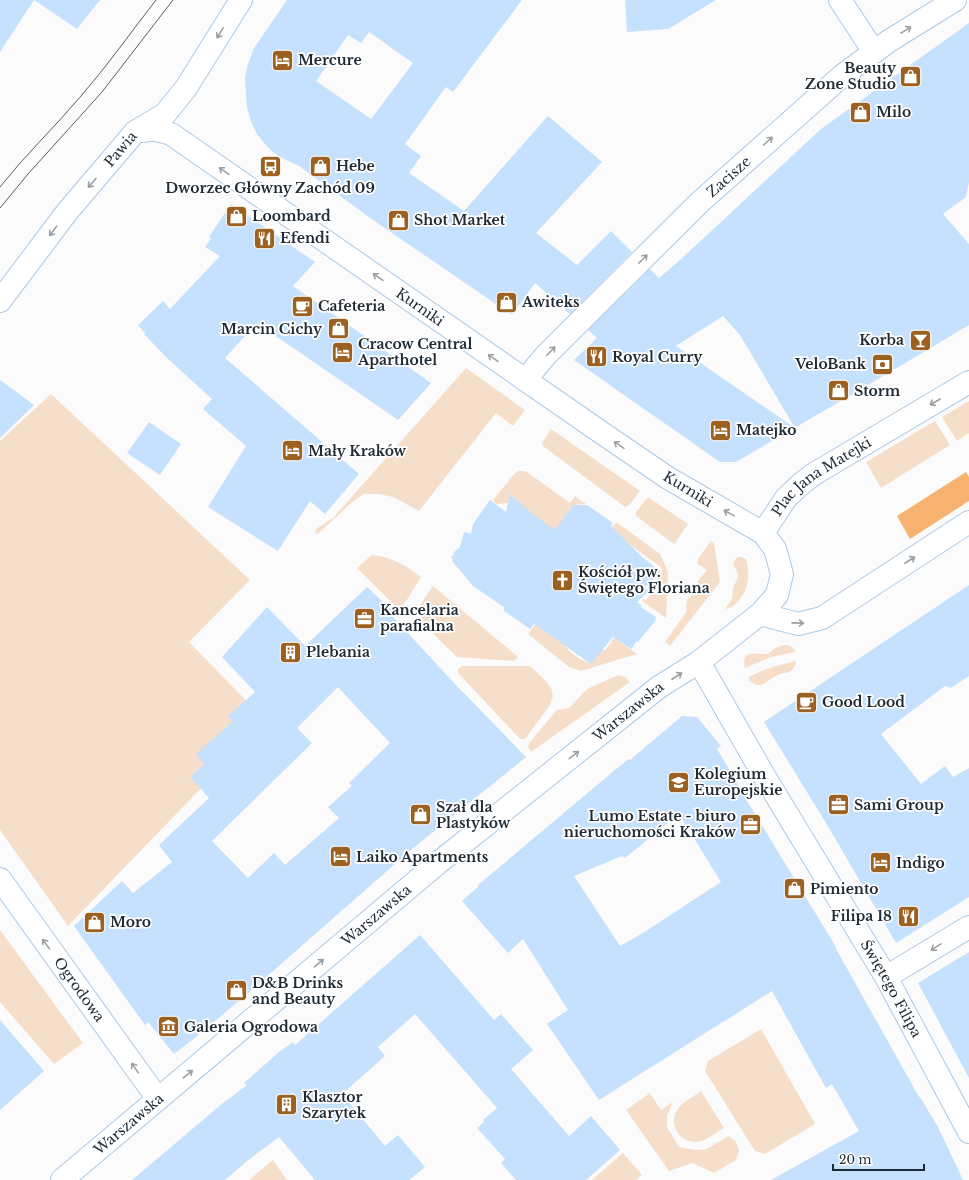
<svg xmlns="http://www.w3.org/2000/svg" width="969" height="1180" viewBox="0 0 969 1180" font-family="'Libre Baskerville',serif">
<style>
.green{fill:#f6dfca}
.forest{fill:#f8b26f}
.building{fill:#c5e1fd;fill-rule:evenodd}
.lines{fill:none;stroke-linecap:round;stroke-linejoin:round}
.minor-casing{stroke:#adc9e4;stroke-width:24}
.minor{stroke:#fff;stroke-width:22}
.tram{stroke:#586068;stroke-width:1}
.oneway{stroke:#9a9fa4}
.labels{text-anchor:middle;stroke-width:3.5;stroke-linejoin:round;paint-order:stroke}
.poi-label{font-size:14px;font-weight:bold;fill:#1f2a34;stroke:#fff;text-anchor:start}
.street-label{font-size:14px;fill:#1f2a34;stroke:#fff}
</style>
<rect width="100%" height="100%" fill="#fbfbfb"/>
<path class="green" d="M466 368 525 410 513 426 496 413 419 511 393 497 379 494H364L351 503 319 533 315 534 316 529 333 518Z
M51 394 250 580 189 642 266 721 68 926 0 830V441Z
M969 401V433L957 441 942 417Z
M935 421 950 445 881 488 866 462Z
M551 429 640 491 629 505 625 507 543 446 542 443Z
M519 471H524L527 472 570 503 575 496 586 504 573 505 565 516 566 528 557 539 509 498 508 503 496 504 493 500 515 473Z
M648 497 688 524 674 544 636 516V512Z
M616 522 660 554 668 572 666 618 642 601 644 599 646 600 655 589 651 586 662 573V568L610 530Z
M711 541 714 543 720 582 670 646 665 642 687 611C684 601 689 594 700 594L705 588 697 582 707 570 698 564V559Z
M372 555C391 557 406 565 421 577L400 611 357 568Z
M738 557H742L746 559C750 575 749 589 738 601 734 606 731 608 725 609 727 605 731 602 732 598 733 595 732 592 733 589 734 584 737 581 738 577 739 568 727 565 738 557Z
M433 586 517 656 518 657 515 661 457 657C447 647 421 625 420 611 419 603 429 593 433 586Z
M537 622 565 645C568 652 583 662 591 663L601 649 605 650 612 642 611 641 614 638 637 654 581 671 569 667 528 634Z
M785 645C790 645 794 647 795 652L771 657 745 668C740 648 758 655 768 654L775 648Z
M796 661V664C790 676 786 671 778 675 766 680 763 691 749 681V677C765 669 778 665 796 661Z
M462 666H530L546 681 551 688 553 696 550 705 525 739H520L460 675 458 672V669Z
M618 675 625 677 630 682 531 752 528 747 529 743 557 710 569 708 587 689Z
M0 930 83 1043 54 1064 0 1002Z
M761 1029 815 1124 765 1154 755 1151 705 1071 708 1061Z
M701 1091 724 1128C716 1132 706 1141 697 1142 680 1143 668 1125 677 1110 682 1102 693 1097 701 1091Z
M650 1093 661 1110 673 1102 667 1116V1127L679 1147 695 1150 706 1149 729 1136 736 1142 739 1151 736 1160 714 1173 692 1163 669 1171 626 1110Z
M623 1153 642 1175 636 1180H592Z
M273 1160 287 1180H249Z"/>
<path class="forest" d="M966 472 969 477V501L910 539 897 516Z"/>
<path class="building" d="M0 0H100L77 29 34 0 0 52Z
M287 0H522L453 92 446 87 405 144 421 156 409 173 464 211 548 116 602 162 536 233 577 265 611 231 632 252 570 314 535 283 512 315 373 220 299 166 280 157 273 152 265 144 257 134 252 124 247 108 245 78 247 67 254 48ZM369 32 413 63 371 119 316 81 348 35 361 43Z
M625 0H716L668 29 627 32Z
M969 23V182L966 197 943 214 969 244V325L858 391 736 462H720L574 360 597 338 588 330 650 269 659 278 680 260 821 129ZM723 316 740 335 795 428 676 346Z
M231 204 315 262 293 286 431 383 398 420 257 323 225 358 359 474 325 514 310 501 278 551 208 507 246 446 203 409 212 399 167 358 144 334 145 333 138 325 163 301 170 309 220 256 205 247 211 239 209 237Z
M0 380 34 405 0 438Z
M149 422 181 444 160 475 127 453Z
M510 494 535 516 555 530 573 505H587L613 523 611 526 642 557 660 571 645 588 649 591 637 602 642 606 641 607 656 617 655 619 656 620 638 642 637 641 631 649 613 637 591 664 534 624 530 629 503 610 505 608 473 586 452 561 453 560 451 557 454 555 453 553 460 547 464 532 471 534 473 524 490 500 506 512Z
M969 585V676L951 688 945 686 881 734 921 784 945 766 953 777 969 768V897L896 943 829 828 764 722Z
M367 587 396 614 393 617 455 684 526 757 412 849 248 993 201 1033 174 1054 148 1022 145 1025 74 926 122 881 133 893 172 862 159 845 209 798 190 777 204 764 196 754 232 722 228 716 255 692 222 657 267 607 305 646ZM338 687 390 743 349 783 352 786 328 807 339 818 285 865 274 853 248 878 212 841 312 743 297 728Z
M682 716 697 717 721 746 717 749 746 798H745L755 814 836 947H835L919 1097H920L938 1127 963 1180H771L859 1131 832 1084 826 1088 772 991 599 1100 547 1024 568 1010 523 939 508 953 462 901 479 886 478 885 615 770 629 759 630 760ZM679 814 721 882 643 933 620 946 574 876 622 856 625 858Z
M420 935 494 1020 501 1014 533 1050 511 1069 569 1136 591 1116 620 1150 586 1180H516L501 1163 505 1159 477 1128 484 1122 483 1120 497 1108 415 1014 378 1047 385 1056 342 1094 385 1146 398 1135 425 1167 409 1180H315L279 1137 247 1161 225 1180H132L223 1103 247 1085 244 1083 279 1052 293 1042 295 1045Z
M969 952V1078L918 983Z
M0 1020 44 1071 0 1110Z"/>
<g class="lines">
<defs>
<g id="minor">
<path d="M840 0 874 52"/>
<path id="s1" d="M0 301 67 212 135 132 165 114 186 88 241 0"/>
<path id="s2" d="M525 380 546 355 700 202 843 75 889 41 955 0"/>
<path id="s3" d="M763 533 786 498 801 484 814 474 969 382"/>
<path d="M760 614 798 624 822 618 969 522"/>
<path id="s4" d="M699 662 763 774 886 977 969 1132"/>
<path id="s5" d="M0 879 158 1099"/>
<path d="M886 977 969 927"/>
<path id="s6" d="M62 1180 438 863 659 687 699 662 760 614 777 595 782 574 775 549 763 533 668 478 602 433 171 134C155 129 152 129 135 132"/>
</g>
</defs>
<use href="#minor" class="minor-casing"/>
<use href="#minor" class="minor"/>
<path class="tram" d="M0 187C25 155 55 127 81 96 108 65 131 32 156 0
M0 208 28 174 102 92 173 0"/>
</g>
<defs><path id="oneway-shaft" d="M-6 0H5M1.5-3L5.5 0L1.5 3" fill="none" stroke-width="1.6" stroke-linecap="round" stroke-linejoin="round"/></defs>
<g class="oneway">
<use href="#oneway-shaft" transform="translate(906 30) rotate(-32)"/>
<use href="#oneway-shaft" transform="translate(220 33) rotate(122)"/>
<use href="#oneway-shaft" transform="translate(768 141) rotate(-42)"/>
<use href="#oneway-shaft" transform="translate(224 171) rotate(-145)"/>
<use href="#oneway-shaft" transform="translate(92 183) rotate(131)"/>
<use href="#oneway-shaft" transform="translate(53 231) rotate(127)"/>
<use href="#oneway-shaft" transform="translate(643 259) rotate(-45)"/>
<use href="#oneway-shaft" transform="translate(378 277) rotate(-145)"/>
<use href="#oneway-shaft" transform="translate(551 351) rotate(-45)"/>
<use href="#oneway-shaft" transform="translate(493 358) rotate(-145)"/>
<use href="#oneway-shaft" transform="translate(935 402) rotate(150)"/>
<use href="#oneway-shaft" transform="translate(619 445) rotate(-146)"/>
<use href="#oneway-shaft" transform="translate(729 513) rotate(-151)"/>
<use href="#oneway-shaft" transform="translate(910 560) rotate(-33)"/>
<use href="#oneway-shaft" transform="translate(798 623) rotate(1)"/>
<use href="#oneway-shaft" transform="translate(677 676) rotate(-33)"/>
<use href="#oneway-shaft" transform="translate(574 755) rotate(-38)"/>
<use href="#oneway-shaft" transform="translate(46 944) rotate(-126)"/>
<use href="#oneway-shaft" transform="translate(936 947) rotate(148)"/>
<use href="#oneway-shaft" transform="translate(319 963) rotate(-40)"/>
<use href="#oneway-shaft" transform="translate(135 1068) rotate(-125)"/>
<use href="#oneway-shaft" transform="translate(188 1074) rotate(-40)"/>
</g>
<defs>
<symbol id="hotel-square" viewBox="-11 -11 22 22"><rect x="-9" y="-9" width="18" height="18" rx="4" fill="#9c6121" stroke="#fff"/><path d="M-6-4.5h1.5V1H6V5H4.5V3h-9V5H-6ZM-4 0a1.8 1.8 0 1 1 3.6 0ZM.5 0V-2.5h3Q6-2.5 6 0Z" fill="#fff"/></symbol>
<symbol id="shop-square" viewBox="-11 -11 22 22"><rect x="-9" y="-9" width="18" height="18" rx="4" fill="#9c6121" stroke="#fff"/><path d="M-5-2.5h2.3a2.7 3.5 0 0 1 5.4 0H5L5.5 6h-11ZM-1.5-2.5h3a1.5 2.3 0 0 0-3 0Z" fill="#fff"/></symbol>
<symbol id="bus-square" viewBox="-11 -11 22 22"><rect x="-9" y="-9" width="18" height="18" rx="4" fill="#9c6121" stroke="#fff"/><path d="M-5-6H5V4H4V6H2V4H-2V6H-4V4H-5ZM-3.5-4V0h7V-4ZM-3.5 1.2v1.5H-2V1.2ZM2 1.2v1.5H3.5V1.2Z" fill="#fff"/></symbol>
<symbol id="restaurant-square" viewBox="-11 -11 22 22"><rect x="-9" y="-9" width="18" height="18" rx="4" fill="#9c6121" stroke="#fff"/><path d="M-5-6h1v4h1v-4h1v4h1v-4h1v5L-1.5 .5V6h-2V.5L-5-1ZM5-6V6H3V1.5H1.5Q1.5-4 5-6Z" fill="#fff"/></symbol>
<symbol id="cafe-square" viewBox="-11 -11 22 22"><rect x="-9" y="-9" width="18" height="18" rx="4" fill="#9c6121" stroke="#fff"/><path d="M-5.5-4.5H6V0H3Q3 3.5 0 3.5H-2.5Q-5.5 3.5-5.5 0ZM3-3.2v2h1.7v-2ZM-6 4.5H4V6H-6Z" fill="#fff"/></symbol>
<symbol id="bar-square" viewBox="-11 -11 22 22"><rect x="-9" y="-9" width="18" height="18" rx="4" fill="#9c6121" stroke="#fff"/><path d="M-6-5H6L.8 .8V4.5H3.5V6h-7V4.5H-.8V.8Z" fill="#fff"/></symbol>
<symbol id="bank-square" viewBox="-11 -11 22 22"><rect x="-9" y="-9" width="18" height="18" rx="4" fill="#9c6121" stroke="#fff"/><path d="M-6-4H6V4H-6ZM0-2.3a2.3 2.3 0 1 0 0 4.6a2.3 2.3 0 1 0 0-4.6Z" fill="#fff"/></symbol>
<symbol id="church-square" viewBox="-11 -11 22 22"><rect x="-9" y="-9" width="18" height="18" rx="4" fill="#9c6121" stroke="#fff"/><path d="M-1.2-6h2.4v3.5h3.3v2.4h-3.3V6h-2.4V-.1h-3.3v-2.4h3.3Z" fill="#fff"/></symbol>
<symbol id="office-square" viewBox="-11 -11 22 22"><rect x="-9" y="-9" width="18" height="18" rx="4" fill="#9c6121" stroke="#fff"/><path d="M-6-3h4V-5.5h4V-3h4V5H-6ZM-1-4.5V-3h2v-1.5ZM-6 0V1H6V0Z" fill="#fff"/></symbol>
<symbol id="building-square" viewBox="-11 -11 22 22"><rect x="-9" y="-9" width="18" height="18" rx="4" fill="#9c6121" stroke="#fff"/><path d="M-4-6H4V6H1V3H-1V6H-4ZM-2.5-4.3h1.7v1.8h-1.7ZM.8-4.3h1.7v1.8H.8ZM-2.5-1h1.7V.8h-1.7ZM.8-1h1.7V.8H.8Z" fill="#fff"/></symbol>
<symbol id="school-square" viewBox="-11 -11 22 22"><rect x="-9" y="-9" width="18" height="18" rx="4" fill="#9c6121" stroke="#fff"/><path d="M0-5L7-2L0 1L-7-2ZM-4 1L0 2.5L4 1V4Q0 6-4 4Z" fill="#fff"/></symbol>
<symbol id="museum-square" viewBox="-11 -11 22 22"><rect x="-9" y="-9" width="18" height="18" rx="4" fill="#9c6121" stroke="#fff"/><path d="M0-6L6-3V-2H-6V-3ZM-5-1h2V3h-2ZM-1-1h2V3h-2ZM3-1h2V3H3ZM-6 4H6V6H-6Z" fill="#fff"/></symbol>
</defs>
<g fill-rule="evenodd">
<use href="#hotel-square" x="270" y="48" width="25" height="25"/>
<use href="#shop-square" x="898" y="64" width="25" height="25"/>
<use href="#shop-square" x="848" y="100" width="25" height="25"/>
<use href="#bus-square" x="258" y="154" width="25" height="25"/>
<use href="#shop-square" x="308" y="154" width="25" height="25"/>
<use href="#shop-square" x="224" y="204" width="25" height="25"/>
<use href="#shop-square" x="386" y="208" width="25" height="25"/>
<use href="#restaurant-square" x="252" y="226" width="25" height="25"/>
<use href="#shop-square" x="494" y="290" width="25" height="25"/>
<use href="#cafe-square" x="290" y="294" width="25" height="25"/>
<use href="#shop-square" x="326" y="316" width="25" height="25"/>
<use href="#bar-square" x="908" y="328" width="25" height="25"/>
<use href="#hotel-square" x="330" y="340" width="25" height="25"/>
<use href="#restaurant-square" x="584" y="344" width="25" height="25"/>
<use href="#bank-square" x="870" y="352" width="25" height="25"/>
<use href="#shop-square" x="826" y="378" width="25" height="25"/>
<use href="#hotel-square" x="708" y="418" width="25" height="25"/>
<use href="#hotel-square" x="280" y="438" width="25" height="25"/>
<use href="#church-square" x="550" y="568" width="25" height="25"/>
<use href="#office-square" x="352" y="606" width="25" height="25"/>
<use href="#building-square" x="278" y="640" width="25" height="25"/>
<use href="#cafe-square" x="794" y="690" width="25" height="25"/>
<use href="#school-square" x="666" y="770" width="25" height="25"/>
<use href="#office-square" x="826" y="792" width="25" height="25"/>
<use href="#shop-square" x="408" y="802" width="25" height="25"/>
<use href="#office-square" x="738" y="812" width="25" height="25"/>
<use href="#hotel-square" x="328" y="844" width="25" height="25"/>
<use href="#hotel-square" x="868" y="850" width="25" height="25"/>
<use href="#shop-square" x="782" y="876" width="25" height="25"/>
<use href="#restaurant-square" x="896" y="904" width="25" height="25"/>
<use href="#shop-square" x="82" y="910" width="25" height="25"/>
<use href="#shop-square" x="224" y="978" width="25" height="25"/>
<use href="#museum-square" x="156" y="1014" width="25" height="25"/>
<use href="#building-square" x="274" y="1092" width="25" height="25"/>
</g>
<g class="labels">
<g class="poi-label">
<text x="298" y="65">Mercure</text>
<text x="896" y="73" text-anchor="end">Beauty<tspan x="896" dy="16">Zone Studio</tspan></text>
<text x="876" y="117">Milo</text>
<text x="336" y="171">Hebe</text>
<text x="270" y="193" text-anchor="middle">Dworzec Główny Zachód 09</text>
<text x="252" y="221">Loombard</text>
<text x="414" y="225">Shot Market</text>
<text x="280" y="243">Efendi</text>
<text x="522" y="307">Awiteks</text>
<text x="318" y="311">Cafeteria</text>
<text x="322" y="334" text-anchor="end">Marcin Cichy</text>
<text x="904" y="345" text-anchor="end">Korba</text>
<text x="358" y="349">Cracow Central<tspan x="358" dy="16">Aparthotel</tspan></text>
<text x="612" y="362">Royal Curry</text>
<text x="866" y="369" text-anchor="end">VeloBank</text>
<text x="854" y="396">Storm</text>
<text x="736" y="435">Matejko</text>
<text x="308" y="456">Mały Kraków</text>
<text x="578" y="577">Kościół pw.<tspan x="578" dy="16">Świętego Floriana</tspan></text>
<text x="380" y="615">Kancelaria<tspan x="380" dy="16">parafialna</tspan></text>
<text x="306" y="657">Plebania</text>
<text x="822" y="707">Good Lood</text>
<text x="694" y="779">Kolegium<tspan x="694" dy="16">Europejskie</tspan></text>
<text x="854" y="810">Sami Group</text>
<text x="436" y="812">Szał dla<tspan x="436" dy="16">Plastyków</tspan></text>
<text x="736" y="821" text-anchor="end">Lumo Estate - biuro<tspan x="736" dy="16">nieruchomości Kraków</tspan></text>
<text x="356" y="862">Laiko Apartments</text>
<text x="896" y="868">Indigo</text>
<text x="810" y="894">Pimiento</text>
<text x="892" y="921" text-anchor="end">Filipa 18</text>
<text x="110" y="927">Moro</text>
<text x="252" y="988">D&amp;B Drinks<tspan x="252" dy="16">and Beauty</tspan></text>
<text x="184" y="1032">Galeria Ogrodowa</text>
<text x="302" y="1102">Klasztor<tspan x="302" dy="16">Szarytek</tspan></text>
</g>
<g class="street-label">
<text dy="5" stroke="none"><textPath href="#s1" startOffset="194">Pawia</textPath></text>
<text dy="5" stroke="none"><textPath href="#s2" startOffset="288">Zacisze</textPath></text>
<text transform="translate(420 307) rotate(35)" y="5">Kurniki</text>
<text dy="5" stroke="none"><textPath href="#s3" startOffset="83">Plac Jana Matejki</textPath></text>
<text transform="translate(688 489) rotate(31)" y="5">Kurniki</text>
<text dy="5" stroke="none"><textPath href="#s6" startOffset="735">Warszawska</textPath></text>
<text dy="5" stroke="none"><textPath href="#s6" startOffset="411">Warszawska</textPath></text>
<text dy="5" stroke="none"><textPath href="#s5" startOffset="136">Ogrodowa</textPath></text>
<text dy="5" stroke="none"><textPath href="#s4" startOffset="379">Świętego Filipa</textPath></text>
<text dy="5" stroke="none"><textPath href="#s6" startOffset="87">Warszawska</textPath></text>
</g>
</g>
<path d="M833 1164v6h91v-6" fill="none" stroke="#1f2a34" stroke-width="2"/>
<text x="839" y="1164" font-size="12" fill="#1f2a34" stroke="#ffffff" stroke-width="3" paint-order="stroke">20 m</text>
</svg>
